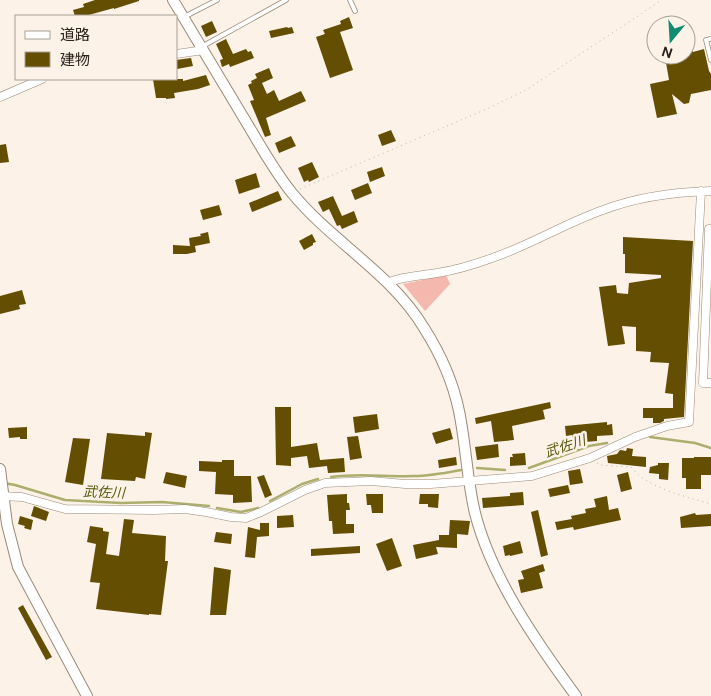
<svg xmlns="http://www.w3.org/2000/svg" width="711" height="696" viewBox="0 0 711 696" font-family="'DM Sans','Noto Sans JP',sans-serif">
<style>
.green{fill:#f5b8ae}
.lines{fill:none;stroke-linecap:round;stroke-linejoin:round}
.stream{stroke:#abae6d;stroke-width:2.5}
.building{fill:#634e02}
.lane-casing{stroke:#998a78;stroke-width:5.5}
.street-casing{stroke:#998a78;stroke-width:9}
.secondary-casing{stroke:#998a78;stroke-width:12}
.path{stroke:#bab1a7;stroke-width:1;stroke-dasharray:1 4;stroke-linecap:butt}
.lane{stroke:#fff;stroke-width:4}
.street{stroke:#fff;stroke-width:8}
.secondary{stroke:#fff;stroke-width:10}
.labels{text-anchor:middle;stroke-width:5;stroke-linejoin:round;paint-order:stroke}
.water-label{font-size:14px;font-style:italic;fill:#595a0c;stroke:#fdf2e7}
</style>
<rect width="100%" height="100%" fill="#fdf2e7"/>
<path class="green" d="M446 275 450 284 425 311 403 284Z"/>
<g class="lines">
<path class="stream" d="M650 437 695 443 711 448
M477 468 505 470
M529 468 589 446 607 443
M331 477C359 473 386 477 414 476 430 476 445 473 461 470
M4 483 15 485 65 500 121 503 162 502 209 506
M270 501 302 484 318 479
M217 508 241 512 258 508"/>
</g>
<path class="building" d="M95 0H139V1L114 9V8L85 16H75L73 10 84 7 83 4Z
M349 17 353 28 340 32 353 70 330 78 316 37 325 34 323 30 341 24 340 21Z
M212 21 217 32 206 37 201 26Z
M287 27 288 28 292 27 294 33 271 38 269 31Z
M686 32H689L693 52 704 49 709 71 711 74V90L691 94 689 103 684 104 672 94 677 114 657 118 650 84 669 80 665 57 686 55Z
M226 39 233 54 246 49 248 52 251 51 254 58 230 67 229 64 222 67 220 60 223 59 216 44Z
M191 58 193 66 177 69 176 60Z
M269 68 273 78 262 83 267 94 274 90 279 101 301 91 306 101 266 118 271 135 265 137 250 101 254 100 248 85 252 83 251 81 257 78 255 74Z
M206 75 210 85 198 89 174 93 175 98 166 99V98H156L153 79H183V81Z
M391 130 396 141 382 146 378 135Z
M291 136 296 146 279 153 275 143Z
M6 144 9 162 0 163V145Z
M312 162 319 177 309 182 308 180 304 182 298 168Z
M382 167 385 176 370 182 367 172Z
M256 173 260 187 239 194 235 180Z
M368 183 372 193 355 200 351 190Z
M278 191 282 200 252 212 249 203Z
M333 196 342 216 354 211 358 222 342 229 340 225 337 226 329 209 323 212 318 202Z
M219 205 222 215 203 220 200 210Z
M208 232 210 243 195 246 196 252 187 254H173V245L190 246 189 238 201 236 200 234Z
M312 234 316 242 313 243V245L304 250 299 241Z
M623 237 693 241 684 417 664 419V421L660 423H653V418H643V408H673V394L665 393 669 363 650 362 651 352 636 351V327L622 326 625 344 608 346 599 287 616 285 617 293 628 294 629 283 661 278V275L625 273V254H623Z
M22 290 26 304 19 305 20 309 0 314V296Z
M550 402 551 408 543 410 545 419 512 426 514 440 494 442 491 421 476 424 475 418Z
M275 407H291V447L317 443 320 460 344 458 345 472 328 473 327 466 309 468 307 456 291 458V466L276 465Z
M377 414 379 429 355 433 353 417Z
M607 422V425L612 424 613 435 597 436V441L585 442V439L572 440V435L566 436 565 426Z
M27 427V439H20V437L9 438 8 428Z
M450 428 453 439 436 444 432 433Z
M145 432 152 433 145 479 136 477 135 481 101 479 107 433 145 436Z
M358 436 362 458 350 460 347 437Z
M73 438 90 439 83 485 65 482Z
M498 444 499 457 477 460 475 447Z
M627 448 633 449 632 456 646 457V467L608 463 607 456 617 454 620 450 626 451Z
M525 453 526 465 510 466V457H513L512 454Z
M456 457 457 465 439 468 438 460Z
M694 457H711V475H701V489H686V478H682V458H694Z
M222 460H234V476H251L252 502 233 503V495L215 494 216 472 199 471V461L222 462Z
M658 463H669L668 480 659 479V474L649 473 650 467 658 465Z
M580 469 583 483 570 485 568 471Z
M166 472 187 476 185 488 163 483Z
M628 472 632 489 621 492 617 475Z
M264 475 272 495 265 498 257 477Z
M568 485 570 493 550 497 548 489Z
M523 492 524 505 483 508 482 498 510 496V493Z
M347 494V503H349L350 510H346V524H354V533L333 534 332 521H329L327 495Z
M366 494H383V513H372L371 505H367Z
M420 494H439L438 508 428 507V504H419Z
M607 496 609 510 618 508 621 520 574 530 573 527 557 530 555 522 572 519 571 516 586 513 585 509 596 507 594 499Z
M34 506 49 512 46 521 31 516Z
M538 510 548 555 541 557 531 512Z
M695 513 696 515 711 514V526L681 528 680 517Z
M293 515 294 527 277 528V516Z
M20 516 33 520 31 530 24 528 25 526 18 524Z
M124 519 134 520 132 533 166 536 165 561H168L161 615 149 614V615L96 609 100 583 90 582 96 544 87 542 90 526 103 528V531L109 532 106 554 119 556Z
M450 520 470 521 468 535 457 534V548L436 547 438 554 416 559 413 545 439 540V535H449Z
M260 523H269V536L257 537 255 558 245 557 248 527 260 530Z
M216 532 232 534 231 544 214 542Z
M392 538 402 566 387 571 376 544Z
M520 541 523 553 510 556V555L505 556 503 546Z
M360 546V553L311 556V549Z
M543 564 545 571 539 573 543 588 521 593 518 580 524 579 521 571Z
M214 567 231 570 226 615H210Z
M23 605 52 657 46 660 18 608Z"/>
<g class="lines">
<defs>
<path id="lane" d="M350 0 355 11
M184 17 217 0
M711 39 706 40 711 60
M203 46 286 0"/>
<path id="street" d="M176 54 204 50
M0 97 42 79
M711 229H709L703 383H711
M389 282C405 276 420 276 437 273 457 270 476 264 495 257 532 244 566 223 603 210 637 197 675 192 711 191
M0 496 22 497 65 509 154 510 185 509 206 512 231 517 246 518 261 512 305 490 325 483 371 481 405 484H431L532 476 590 458 635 437 667 426 689 422 701 191"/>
<path id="secondary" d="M173 0C197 40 221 80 245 120 260 145 274 171 292 193 332 242 391 273 424 328 440 353 453 382 459 411 466 445 467 480 475 513 491 577 537 643 576 696
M0 469 7 524 18 567 87 696"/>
</defs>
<use href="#lane" class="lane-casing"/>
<use href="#street" class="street-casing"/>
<use href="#secondary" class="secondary-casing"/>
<path class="path" d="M300 189 489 108 526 90 662 0
M597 463 600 465 631 467C647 488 687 497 711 504"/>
<use href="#lane" class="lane"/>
<use href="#street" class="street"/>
<use href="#secondary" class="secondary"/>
</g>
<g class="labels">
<g class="water-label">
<text transform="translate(565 446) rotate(-18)" y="5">武佐川</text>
<text transform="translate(104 492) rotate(2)" y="5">武佐川</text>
</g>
</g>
<rect x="15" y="15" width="162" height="65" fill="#fdf2e7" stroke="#a89f95"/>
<rect x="25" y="31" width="25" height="8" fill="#ffffff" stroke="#a89f95"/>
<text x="60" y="40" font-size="15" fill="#28221b">道路</text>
<rect x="25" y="52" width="25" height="15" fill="#634e02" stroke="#a89f95"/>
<text x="60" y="65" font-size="15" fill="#28221b">建物</text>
<g transform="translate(671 40) rotate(198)"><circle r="24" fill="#fdf2e7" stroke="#a89f95"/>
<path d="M0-4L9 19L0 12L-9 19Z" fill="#118c70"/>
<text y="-8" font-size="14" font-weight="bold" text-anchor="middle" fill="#28221b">N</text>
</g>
</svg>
